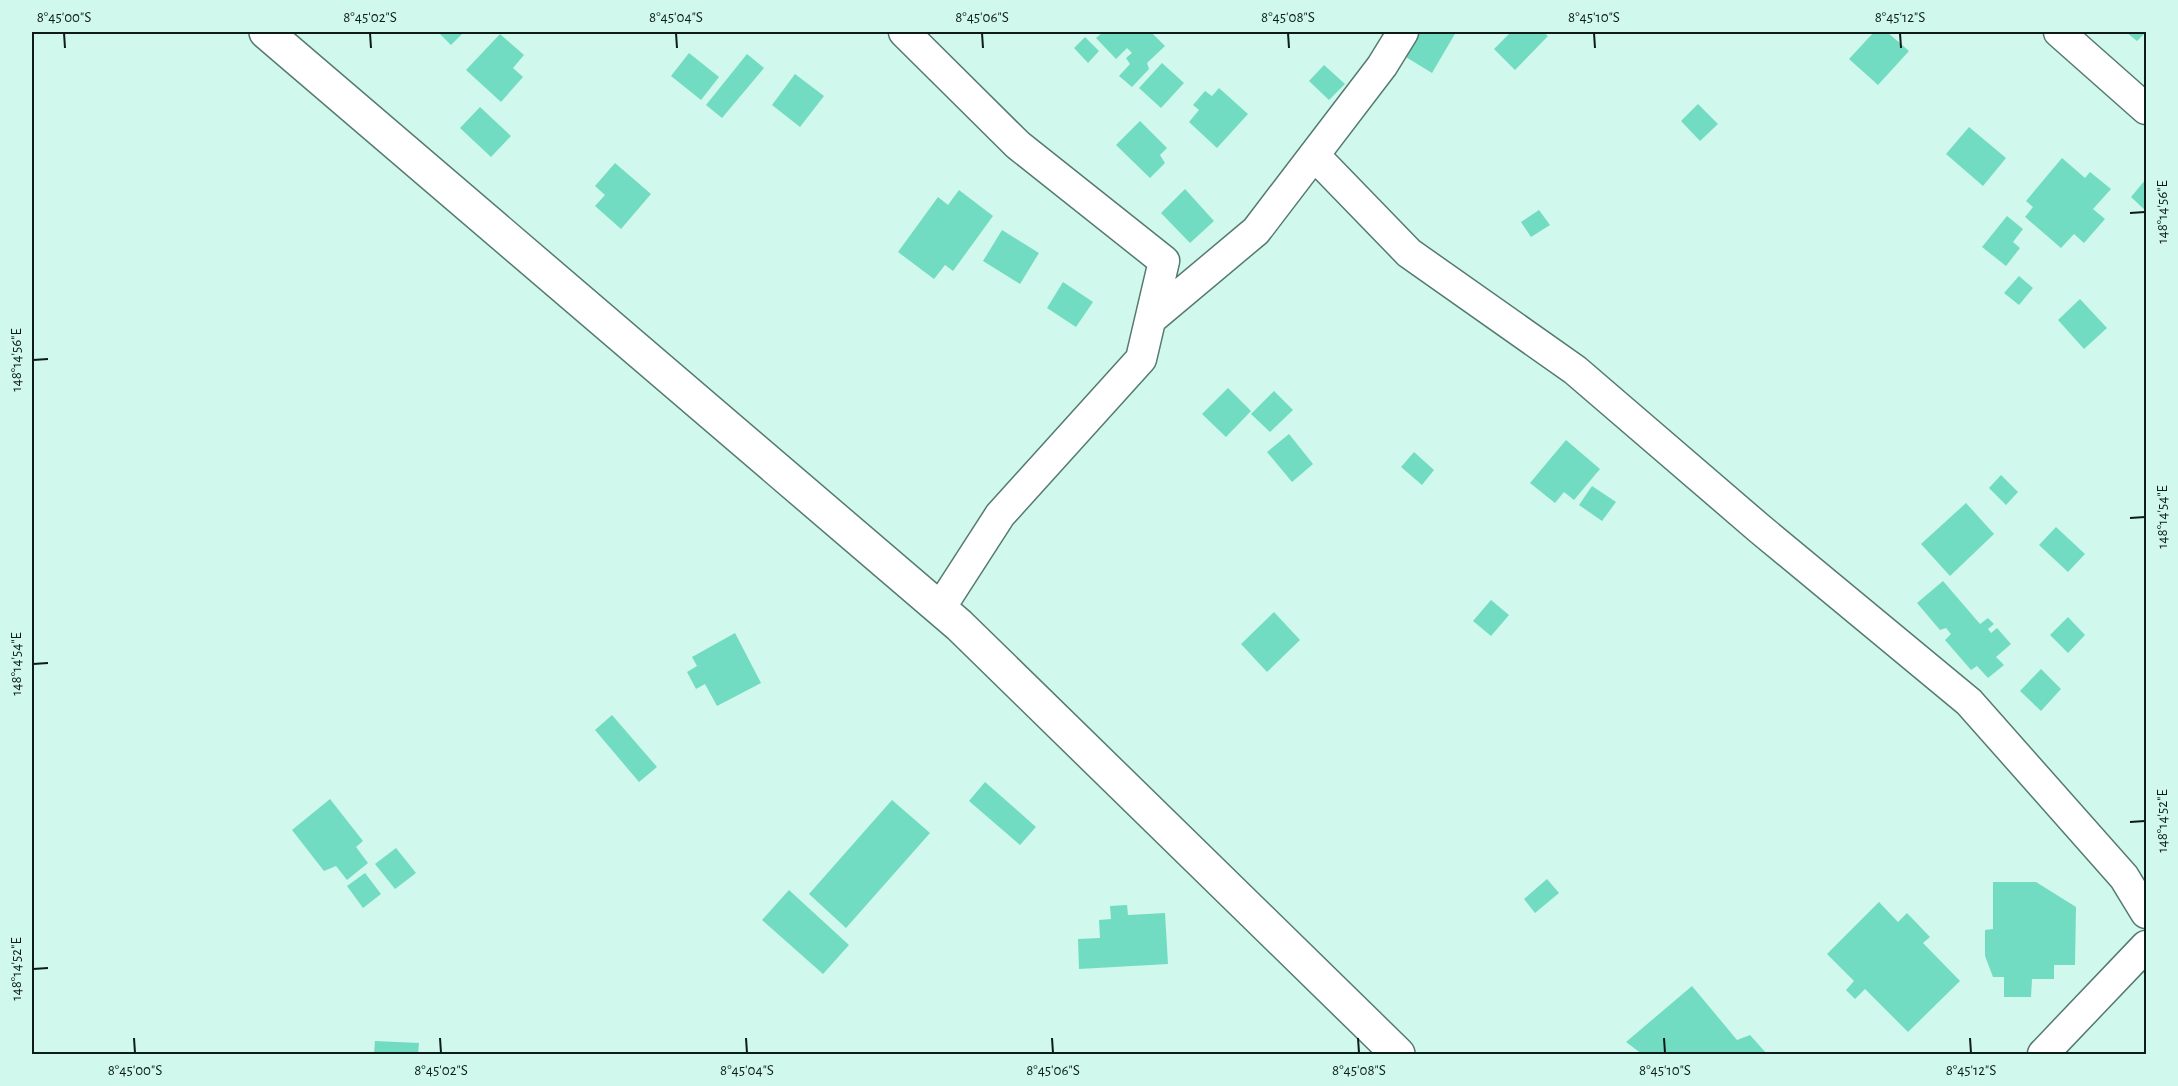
<svg xmlns="http://www.w3.org/2000/svg" width="2178" height="1086" viewBox="0 0 2178 1086" font-family="'Alegreya Sans',sans-serif">
<style>
.building{fill:#72dcc2}
.lines{fill:none;stroke-linecap:round;stroke-linejoin:round}
.street-casing{stroke:#557a70;stroke-width:33}
.secondary-casing{stroke:#557a70;stroke-width:36}
.street{stroke:#fff;stroke-width:30}
.secondary{stroke:#fff;stroke-width:33}
.ticks{fill:none;stroke:#0d1c18;stroke-width:2}
.neatline{fill:none;stroke:#0d1c18;stroke-width:2}
.ticks-label{font-size:15px;text-anchor:middle;fill:#0d1c18}
</style>
<rect width="100%" height="100%" fill="#d0f8ec"/>
<path class="building" d="M438 32H464L451 45Z
M1103 32H1151L1165 46 1147 63 1149 69 1132 87 1119 76 1130 64 1126 58 1132 53 1127 48 1116 59 1096 38Z
M1414 32H1456L1432 73 1401 54Z
M1511 32H1543L1548 36 1515 70 1494 49Z
M1874 32H1887L1909 51 1878 85 1849 59Z
M2126 32H2146L2137 41Z
M500 34 524 55 513 68 523 77 501 102 466 70Z
M1085 37 1099 51 1088 63 1074 48Z
M689 53 719 77 701 100 671 76Z
M747 54 764 68 722 118 706 105Z
M1162 63 1184 83 1161 108 1139 88Z
M1324 65 1345 84 1329 100 1309 81Z
M795 74 824 96 800 127 772 105Z
M1219 88 1248 114 1217 148 1189 122 1199 110 1193 105 1205 91 1212 96Z
M1698 104 1718 124 1700 141 1681 121Z
M480 107 511 136 491 157 460 128Z
M1140 121 1167 148 1160 155 1165 163 1150 178 1116 145Z
M1969 127 2006 158 1983 186 1946 154Z
M2062 158 2085 178 2090 172 2111 189 2093 209 2105 219 2084 243 2074 234 2061 248 2025 217 2033 207 2026 201Z
M615 163 651 194 621 229 595 206 605 195 595 186Z
M2146 179V211L2131 197Z
M1185 189 1214 221 1190 243 1161 213Z
M959 190 993 216 953 271 945 265 934 279 898 252 938 197 948 205Z
M1539 210 1550 225 1531 237 1521 222Z
M2007 216 2023 229 2013 242 2020 248 2006 266 1982 247Z
M1002 230 1039 253 1020 284 983 261Z
M2019 276 2033 288 2019 305 2004 293Z
M1063 282 1093 302 1076 327 1047 308Z
M2080 299 2107 328 2084 349 2058 320Z
M1228 388 1251 411 1226 437 1202 414Z
M1274 391 1293 410 1270 432 1251 414Z
M1289 434 1313 464 1292 482 1267 452Z
M1566 440 1600 469 1574 500 1564 492 1555 503 1530 483Z
M1414 452 1434 470 1422 485 1401 467Z
M2001 475 2018 492 2006 505 1989 488Z
M1592 486 1616 502 1602 521 1579 505Z
M1966 503 1994 534 1950 576 1921 544Z
M2056 527 2085 554 2068 572 2039 545Z
M1943 581 1980 624 1988 618 1994 624 1988 629 1991 633 1997 628 2011 644 1996 657 2004 665 1988 678 1977 666 1971 670 1945 640 1951 634 1946 628 1940 630 1917 603Z
M1491 600 1509 615 1491 636 1473 621Z
M1274 612 1300 640 1267 672 1241 644Z
M2068 617 2085 635 2068 653 2050 635Z
M735 633 761 683 717 706 705 684 696 689 687 672 697 666 692 657Z
M2041 669 2061 689 2041 711 2020 691Z
M612 715 657 767 639 782 595 730Z
M985 782 1036 827 1020 845 969 801Z
M330 799 363 841 356 847 368 863 347 880 336 866 324 871 292 830Z
M892 800 930 833 846 928 809 894Z
M396 848 416 873 395 889 375 864Z
M365 873 381 894 363 908 347 886Z
M1547 879 1559 893 1535 913 1524 899Z
M1993 882H2036L2076 907 2075 965H2054V979H2032L2031 997H2004V977H1993L1985 956V930L1993 929Z
M789 890 849 945 823 974 762 920Z
M1879 902 1898 922 1907 913 1930 937 1923 943 1960 981 1908 1032 1865 989 1855 999 1846 990 1854 981 1827 954Z
M1127 905 1128 915 1165 913 1168 964 1079 969 1078 939 1100 938 1099 920 1111 919 1110 906Z
M1692 986 1737 1040 1750 1035 1767 1054H1642L1626 1042Z
M375 1041 419 1043 418 1054H374Z"/>
<g class="lines">
<defs>
<path id="street" d="M904 32 1018 145 1164 261 1141 359 1000 515 940 608
M2059 32 2146 109
M1314 155 1409 253 1575 370 1760 529 1969 702 2124 877 2146 913
M1151 319 1256 231 1382 66 1403 32
M2043 1054 2146 946"/>
<path id="secondary" d="M266 32 959 625 1398 1054"/>
</defs>
<use href="#street" class="street-casing"/>
<use href="#secondary" class="secondary-casing"/>
<use href="#street" class="street"/>
<use href="#secondary" class="secondary"/>
</g>
<path class="ticks" d="M64 33 65 48M370 33 371 48M676 33 677 48M982 33 983 48M1288 33 1289 48M1594 33 1595 48M1900 33 1901 48M2130 213 2145 212M33 360 48 359M2130 518 2145 517M33 664 48 663M2130 822 2145 821M33 969 48 968M134 1038 135 1053M440 1038 441 1053M746 1038 747 1053M1052 1038 1053 1053M1358 1038 1359 1053M1664 1038 1665 1053M1970 1038 1971 1053"/>
<rect width="2178" height="1086" fill="none" stroke="#d0f8ec" stroke-width="66"/>
<rect x="33" y="33" width="2112" height="1020" class="neatline"/>
<g class="ticks-label">
<text x="64" y="22">8°45'00"S</text>
<text x="370" y="22">8°45'02"S</text>
<text x="676" y="22">8°45'04"S</text>
<text x="982" y="22">8°45'06"S</text>
<text x="1288" y="22">8°45'08"S</text>
<text x="1594" y="22">8°45'10"S</text>
<text x="1900" y="22">8°45'12"S</text>
<text transform="translate(2162 212) rotate(-90)" y="5">148°14'56"E</text>
<text transform="translate(16 360) rotate(-90)" y="5">148°14'56"E</text>
<text transform="translate(2162 517) rotate(-90)" y="5">148°14'54"E</text>
<text transform="translate(16 664) rotate(-90)" y="5">148°14'54"E</text>
<text transform="translate(2162 821) rotate(-90)" y="5">148°14'52"E</text>
<text transform="translate(16 969) rotate(-90)" y="5">148°14'52"E</text>
<text x="135" y="1075">8°45'00"S</text>
<text x="441" y="1075">8°45'02"S</text>
<text x="747" y="1075">8°45'04"S</text>
<text x="1053" y="1075">8°45'06"S</text>
<text x="1359" y="1075">8°45'08"S</text>
<text x="1665" y="1075">8°45'10"S</text>
<text x="1971" y="1075">8°45'12"S</text>
</g>
</svg>
